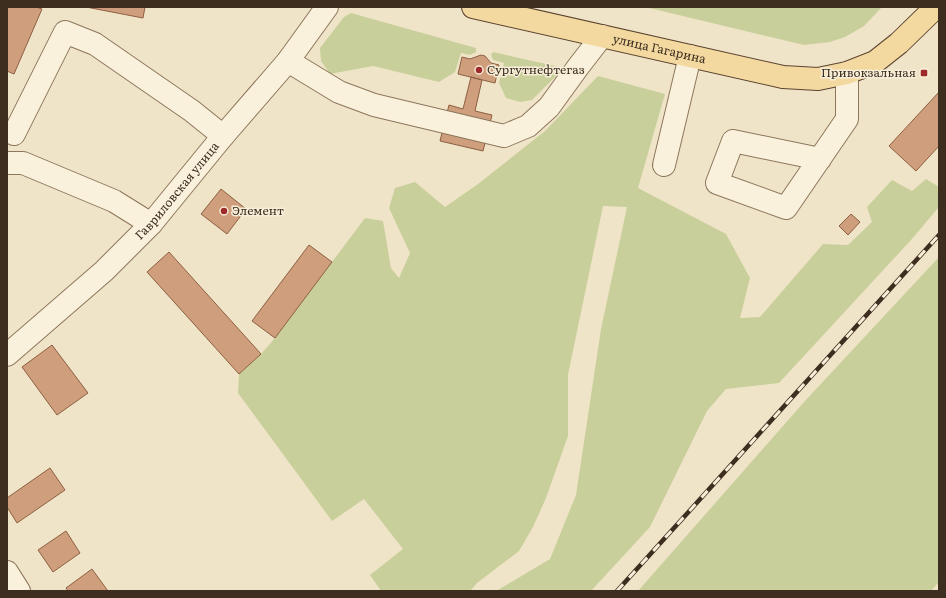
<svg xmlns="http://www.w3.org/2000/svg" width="946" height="598" viewBox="0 0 946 598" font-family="Literata,serif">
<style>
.green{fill:#c9cf9b}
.building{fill:#cf9f7d;stroke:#8d5f41}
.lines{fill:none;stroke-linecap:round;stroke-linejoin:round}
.minor-casing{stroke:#8d765c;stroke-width:24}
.major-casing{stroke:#5b4430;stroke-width:24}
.minor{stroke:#faf1dc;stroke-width:22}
.major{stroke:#f3d9a0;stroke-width:22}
.rail-casing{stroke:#3d2e20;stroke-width:4.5}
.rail{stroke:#f7eed8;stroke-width:3;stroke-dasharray:9;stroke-linecap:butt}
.poi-dot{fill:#9e2a2b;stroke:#f7eed8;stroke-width:1.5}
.labels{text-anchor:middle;stroke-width:3;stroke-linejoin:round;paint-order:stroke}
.street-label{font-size:12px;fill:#3d2e20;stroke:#f7eed8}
.poi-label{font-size:12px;fill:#3d2e20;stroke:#f7eed8;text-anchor:start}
</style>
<rect width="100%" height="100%" fill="#f0e4c8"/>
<path class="green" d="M645 7H882L864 26 845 37 830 42 804 45Z
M351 13 476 48V52L470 55 461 53 455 72 439 82 373 66 330 74 321 61 320 48 344 17Z
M493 52 564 68 532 100 520 102 506 98 499 83 504 63 493 60 491 55Z
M598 76 665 94 638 188 726 234 750 278 740 318 760 317 823 244 848 245 872 222 867 207 892 180 912 191 926 179 939 187V207L911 240 779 383 726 389 707 411 650 527 591 591H496L550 559 576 495 601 329 627 207 603 206 568 375V436L546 498 533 527 519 551 477 583 470 591H381L370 575 403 549 364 499 332 521 238 393 239 374 261 354 275 338 365 218 383 221 391 268 399 278 410 253 389 208 395 188 415 182 445 207 478 184 545 131Z
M939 257V582L931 591H638L804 402Z"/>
<path class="building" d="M7 7H36L42 9 14 74 7 71Z
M86 7H145L143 18Z
M481 55 485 56 491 63 499 65 495 83 458 74 462 57 470 59Z
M471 77 482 80 475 111 492 115 483 151 440 141 449 105 463 109Z
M939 92V146L916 171 889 146Z
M221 189 246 209 227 234 201 214Z
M851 214 860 222 848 235 839 226Z
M309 245 332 262 275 338 252 321Z
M169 252 261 354 239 374 147 272Z
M52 345 88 393 57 415 22 367Z
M50 468 65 490 17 523 7 507V498Z
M66 531 80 553 53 572 38 550Z
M92 569 108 591H68L66 588Z"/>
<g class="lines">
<defs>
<g id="minor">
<path d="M288 61 339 92 374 105 504 136 528 126 549 107 578 67 602 36"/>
<path d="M14 134 65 32 95 44 192 111 223 136"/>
<path d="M820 159 733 141 717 183 786 208 847 119V73"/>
<path d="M7 163H23L114 201 151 224"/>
<path d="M664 165 690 56"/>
<path id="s1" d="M7 355 104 271 151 224 223 136 288 61 327 7"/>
<path d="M7 572 19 591"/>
</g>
<g id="major">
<path id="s2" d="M473 7 783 77 818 79 847 73 875 62 899 43 936 7"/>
</g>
</defs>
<use href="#minor" class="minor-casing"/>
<use href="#major" class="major-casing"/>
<use href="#minor" class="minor"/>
<use href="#major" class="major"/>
<defs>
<path id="rail" d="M617 591 939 235"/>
</defs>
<use href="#rail" class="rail-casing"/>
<use href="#rail" class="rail"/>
</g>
<g class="poi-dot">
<circle cx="479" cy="70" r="4"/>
<rect x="920" y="69" width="8" height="8" rx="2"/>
<circle cx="224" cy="211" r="4"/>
</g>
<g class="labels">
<g class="street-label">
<text dy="4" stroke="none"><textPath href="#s2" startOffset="191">улица Гагарина</textPath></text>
<text dy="4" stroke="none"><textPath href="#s1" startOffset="237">Гавриловская улица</textPath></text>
</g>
<g class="poi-label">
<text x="487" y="74">Сургутнефтегаз</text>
<text x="916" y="77" text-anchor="end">Привокзальная</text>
<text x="232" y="215">Элемент</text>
</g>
</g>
<rect width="946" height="598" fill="none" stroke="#3d2e20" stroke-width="16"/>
</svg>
